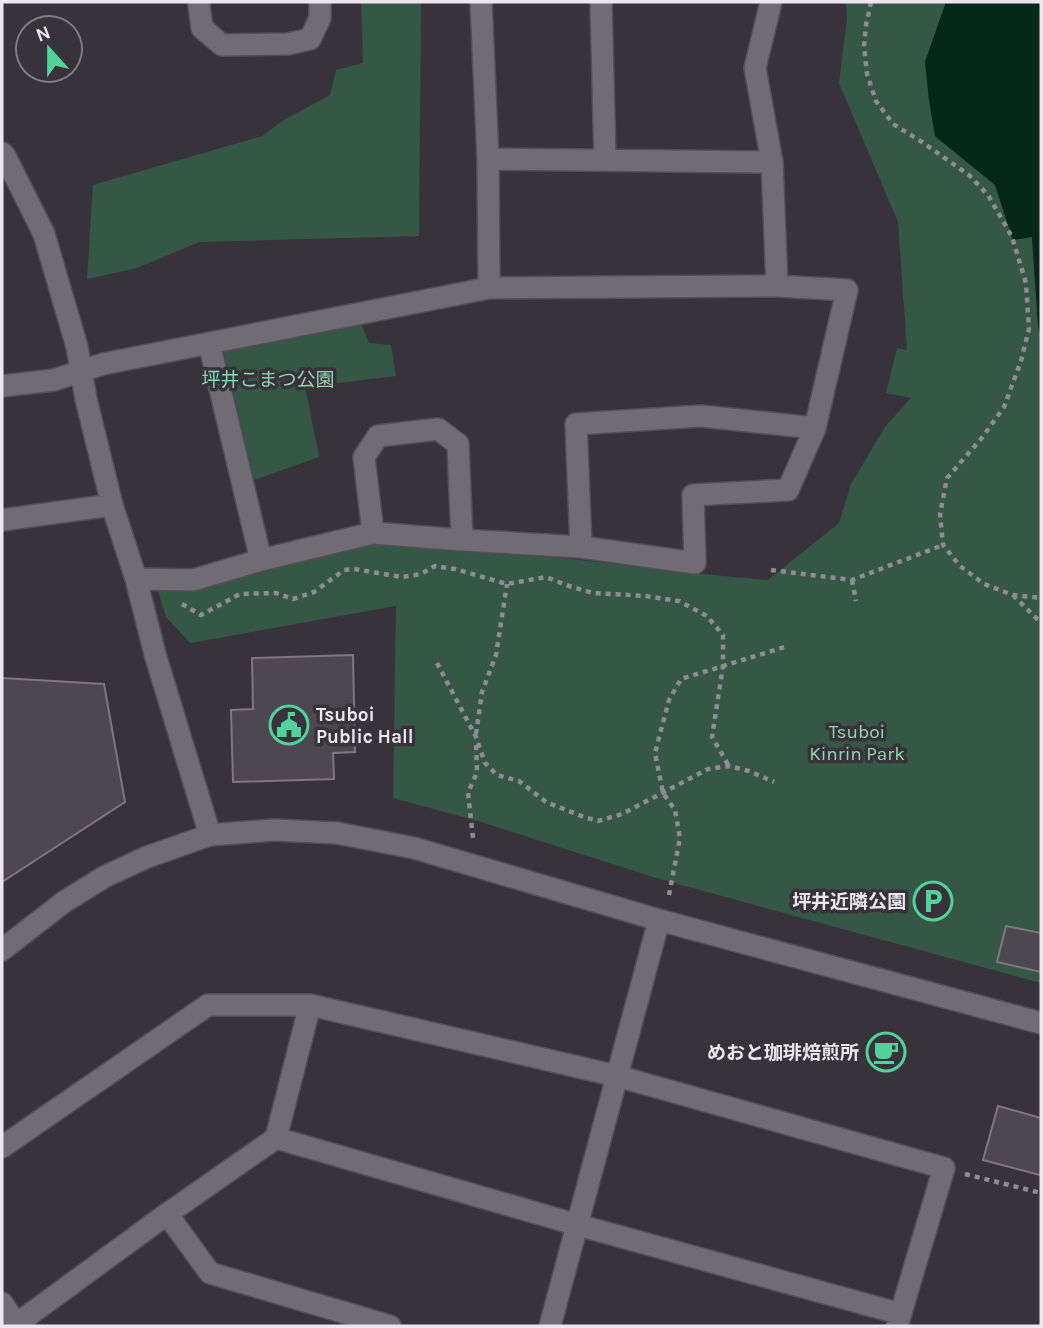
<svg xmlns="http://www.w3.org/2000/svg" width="1043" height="1328" viewBox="0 0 1043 1328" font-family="Karla,'Noto Sans JP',sans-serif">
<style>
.green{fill:#345845}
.water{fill:#052819}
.building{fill:#4d4750;stroke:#7e7781;stroke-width:2}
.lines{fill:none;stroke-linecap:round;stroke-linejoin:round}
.street-casing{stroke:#544f57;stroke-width:24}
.secondary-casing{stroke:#544f57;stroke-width:24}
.path{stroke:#908b92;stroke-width:4.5;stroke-dasharray:5 5;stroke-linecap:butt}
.street{stroke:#716b74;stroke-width:21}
.secondary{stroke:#716b74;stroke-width:21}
.labels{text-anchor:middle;stroke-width:7;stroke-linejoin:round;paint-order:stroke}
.park-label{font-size:19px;fill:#8ed7b0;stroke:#38333b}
.poi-label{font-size:19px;font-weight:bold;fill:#ebe7ec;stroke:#38333b;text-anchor:end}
</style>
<rect width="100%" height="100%" fill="#38333b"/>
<path class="green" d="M361 2H421L419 236 199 242 137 268 87 279 93 185 262 136 284 120 330 95 336 70 363 63Z
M846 2H946L925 62 929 100 935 136 995 185 1013 240 1032 237 1038 325 1041 339V983L656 878 478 821 393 798 396 606 190 643 166 617 153 575 191 588 378 537 702 574 768 580 839 523 851 484 885 427 911 398 886 393 897 348 907 350 898 222 839 83 847 19Z
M360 322 369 343 391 345 396 376 305 387 319 457 254 480 223 349Z"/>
<path class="water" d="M946 2H1041V339L1038 325 1032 237 1013 240 995 185 935 136 929 100 925 62Z"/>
<path class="building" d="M353 655 355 752 333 753 334 779 233 782 231 710 253 709 252 658Z
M2 678 104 684 125 802 2 882Z
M1006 926 1041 933V972L997 962Z
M998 1106 1041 1118V1170L1040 1175 983 1160Z"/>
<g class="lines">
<defs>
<path id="street" d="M481 2 488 159 489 288
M601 2 605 160
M771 2 755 68 772 162 777 286
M199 5 202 28 222 45 288 44 310 39 320 18V2
M2 153 5 156 44 234 77 347 86 399 112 505 136 579 155 654 210 835
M488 159 772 162
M209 343 261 560
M2 386 54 380 103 364 489 288 777 286 847 290 815 428 788 490 693 495 695 563 581 547 462 540 373 533 261 560 193 580 136 579
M2 520 112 505
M373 533 364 457 378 436 438 429 458 444 462 540
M581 547 576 424 701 416 815 428
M276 1138 578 1225 901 1314
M2 1147 208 1005H310L617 1076 944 1168 897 1326
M167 1214 210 1273 390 1326
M2 1303 18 1326
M14 1326 167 1214 276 1138 310 1005
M550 1326 659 920"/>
<path id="secondary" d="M2 950 64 902 104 877 147 857 210 835 274 830 337 833 414 848 659 920 1041 1023"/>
</defs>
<use href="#street" class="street-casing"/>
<use href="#secondary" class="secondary-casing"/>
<path class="path" d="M871 2 866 25 864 46 867 74 876 101 893 124 919 140 969 175 988 195 1012 237 1026 283 1029 329 1021 361 1004 407 981 439 947 478 940 514 943 545 960 566 984 584 1013 595 1041 598
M771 570 852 580 943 545
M852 580 856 601
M1013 595 1036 618 1041 621
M182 604 201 615 240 594 276 593 293 599 314 592 344 570 354 569 402 577 421 574 435 566 455 569 507 584 546 577 569 586 593 593 646 596 679 601 707 616 723 635V666L712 737 729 766
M437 663 476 737 485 763 497 775 519 781 546 802 584 817 598 821 622 814 708 769 729 766 749 771 774 782
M476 734 482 692 496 655 507 584
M473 838 468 793 477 772 476 743
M669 895 680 838 675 810 663 793 655 753 669 700 681 679 788 646
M965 1174 1041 1193"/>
<use href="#street" class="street"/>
<use href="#secondary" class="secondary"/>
</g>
<defs>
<symbol id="civic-ring" viewBox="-11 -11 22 22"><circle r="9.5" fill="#38333b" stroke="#50d398" stroke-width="1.5"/><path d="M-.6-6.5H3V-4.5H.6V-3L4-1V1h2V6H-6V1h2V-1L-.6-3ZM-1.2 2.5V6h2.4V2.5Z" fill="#50d398"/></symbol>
<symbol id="parking-ring" viewBox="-11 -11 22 22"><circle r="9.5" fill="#38333b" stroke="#50d398" stroke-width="1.5"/><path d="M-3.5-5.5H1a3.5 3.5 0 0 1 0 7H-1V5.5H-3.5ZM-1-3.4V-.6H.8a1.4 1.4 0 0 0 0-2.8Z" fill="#50d398"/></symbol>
<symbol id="cafe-ring" viewBox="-11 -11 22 22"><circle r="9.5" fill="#38333b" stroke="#50d398" stroke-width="1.5"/><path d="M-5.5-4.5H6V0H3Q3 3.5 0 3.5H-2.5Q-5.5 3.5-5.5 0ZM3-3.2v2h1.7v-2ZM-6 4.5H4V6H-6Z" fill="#50d398"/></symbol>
</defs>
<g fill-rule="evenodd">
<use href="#civic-ring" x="267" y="703" width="44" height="44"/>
<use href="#parking-ring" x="911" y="879" width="44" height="44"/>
<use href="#cafe-ring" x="864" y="1030" width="44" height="44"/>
</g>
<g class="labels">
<g class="park-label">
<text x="268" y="386">坪井こまつ公園</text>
<text x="857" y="738">Tsuboi<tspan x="857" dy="22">Kinrin Park</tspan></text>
</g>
<g class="poi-label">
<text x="316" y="721" text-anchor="start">Tsuboi<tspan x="316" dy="22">Public Hall</tspan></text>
<text x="906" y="908">坪井近隣公園</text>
<text x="859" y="1059">めおと珈琲焙煎所</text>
</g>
</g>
<rect width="1043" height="1328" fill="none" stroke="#ebe7ec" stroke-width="7"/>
<g transform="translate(49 49) rotate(339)"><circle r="33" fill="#38333b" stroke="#807b82" stroke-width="2"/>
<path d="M0-5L12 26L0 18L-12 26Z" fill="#50d398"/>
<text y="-10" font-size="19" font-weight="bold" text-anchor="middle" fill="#ebe7ec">N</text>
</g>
</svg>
